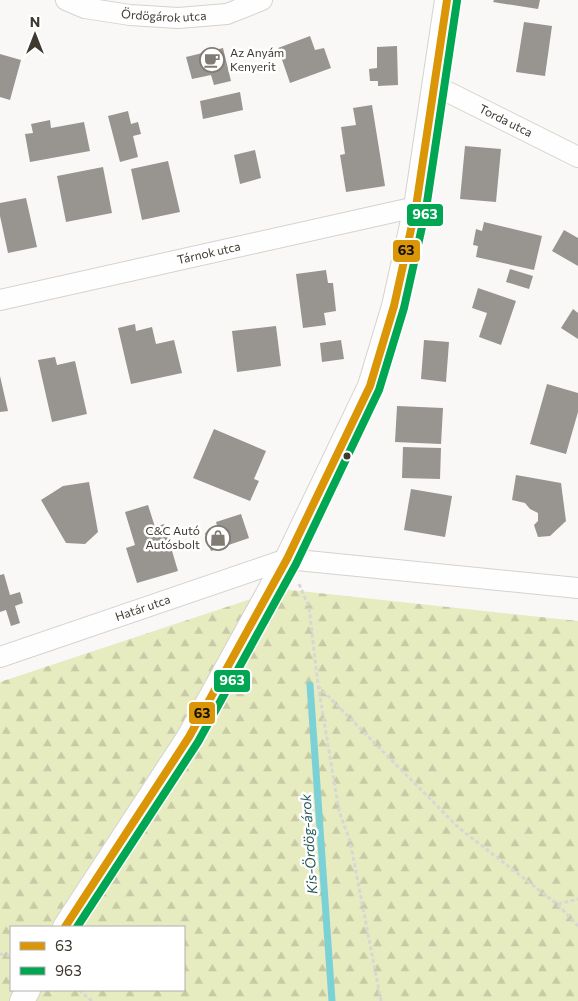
<svg xmlns="http://www.w3.org/2000/svg" width="578" height="1001" viewBox="0 0 578 1001" font-family="Commissioner,sans-serif">
<style>
.forest{fill:url(#forest-firs);fill-rule:evenodd}
.lines{fill:none;stroke-linecap:round;stroke-linejoin:round}
.stream{stroke:#7bd1d5;stroke-width:7}
.building{fill:#989490}
.minor-casing{stroke:#d6d2cd;stroke-width:22}
.tertiary-casing{stroke:#d6d2cd;stroke-width:26}
.path{stroke:#d9d7d4;stroke-width:3;stroke-dasharray:4 2.5;stroke-linecap:butt}
.minor{stroke:#fefefe;stroke-width:20}
.tertiary{stroke:#fefefe;stroke-width:24}
.bus-1-casing{stroke:#fff;stroke-width:11}
.bus-2-casing{stroke:#fff;stroke-width:11}
.bus-1{stroke:#db9607;stroke-width:8}
.bus-2{stroke:#00a651;stroke-width:8}
.bus-dot{fill:#3f392f;stroke:#fff;stroke-width:2}
.labels{text-anchor:middle;stroke-width:5;stroke-linejoin:round;paint-order:stroke}
.street-label{font-size:12px;fill:#3f392f;stroke:#fff}
.poi-label{font-size:12px;fill:#3f392f;stroke:#fff;text-anchor:start}
.water-label{font-size:14px;font-style:italic;fill:#25585b;stroke:#fff}
.line-badge{stroke:#fff;stroke-width:2}
.badge-label{font-size:14px;text-anchor:middle;font-weight:bold;fill:#fff}
.pale-badge-label{font-size:14px;text-anchor:middle;font-weight:bold;fill:#111}
</style>
<defs>
<pattern id="forest-firs" width="22" height="20" patternUnits="userSpaceOnUse" patternTransform="scale(1.25)"><rect width="22" height="20" fill="#e7ebc0"/><path d="M5 1l3.5 6h-7zM16 11l3.5 6h-7z" fill="#c7caa5"/></pattern>
</defs>
<rect width="100%" height="100%" fill="#faf8f6"/>
<path class="forest" d="M281 589 578 621V1001H0V682ZM11 927H184V990H11Z"/>
<g class="lines">
<path class="stream" d="M310 685 332 1001"/>
</g>
<path class="building" d="M494 0H540L538 9 493 2Z
M524 22 552 26 545 76 516 72Z
M310 36 315 50 324 48 331 68 290 83 278 48Z
M397 46 398 85 378 86V81H370L369 69 377 68V47Z
M223 48 231 81 214 85 211 75 192 79 186 57Z
M0 54 21 60 10 100 0 97Z
M240 92 243 110 203 119 200 101Z
M372 105 385 186 346 192 340 155 345 154 341 127 356 125 353 108Z
M128 111 131 124 138 122 141 134 133 136 138 157 120 162 108 116Z
M50 120 51 128 84 122 90 151 30 162 25 134 33 133 31 124Z
M465 146 501 149 496 202 460 199Z
M255 150 261 178 240 184 234 155Z
M168 161 180 212 142 220 131 169Z
M103 167 112 213 66 222 57 176Z
M26 198 37 247 8 253 0 216V203Z
M484 222 542 236 534 270 476 257 478 246 473 245 476 229 482 231Z
M564 230 578 238V266L552 251Z
M510 269 533 276 529 289 506 282Z
M326 270 328 283H333L336 311 324 313 326 325 303 328 296 274Z
M478 288 516 301 501 345 479 337 487 313 472 308Z
M573 309 578 313V339L561 328Z
M135 324 136 331 152 327 156 344 174 340 182 373 131 384 118 328Z
M276 326 281 366 237 372 232 331Z
M341 340 344 359 322 362 320 343Z
M424 340 449 342 446 382 421 379Z
M55 357 57 365 75 361 87 414 52 422 38 360Z
M0 376 8 411 0 412Z
M547 384 578 393V412L566 454 530 444Z
M397 406 443 408 441 444 395 442Z
M214 429 266 451 254 479 259 481 250 501 193 478Z
M403 447 441 448 440 479 402 478Z
M516 475 561 483 566 521 550 536 538 537 534 525 538 521V513L530 509 525 503 512 500Z
M89 482 98 532 85 544 66 543 41 500 63 486Z
M411 489 452 496 445 537 404 530Z
M148 505 155 527 164 524 178 571 137 583 126 548 135 545 125 512Z
M241 514 249 538 211 551 205 533 218 529 216 522Z
M4 574 10 595 20 592 23 603 15 606 20 623 11 626 6 610 0 612V575Z"/>
<g class="lines">
<defs>
<g id="minor">
<path id="s1" d="M66 0 85 8 130 15 178 18 227 14 262 0"/>
<path id="s2" d="M434 85 578 157"/>
<path id="s3" d="M0 300 416 207"/>
<path id="s4" d="M0 657 287 559 578 588"/>
</g>
<path id="tertiary" d="M65 927 189 737 287 559 370 386 394 306 416 207 447 0
M22 1001 28 990"/>
</defs>
<use href="#minor" class="minor-casing"/>
<use href="#tertiary" class="tertiary-casing"/>
<path class="path" d="M299 584 309 607 318 685 339 811 350 841 381 1001
M318 686 459 828 557 904 578 926
M558 904 578 899
M0 954 11 956
M79 990 92 1001"/>
<use href="#minor" class="minor"/>
<use href="#tertiary" class="tertiary"/>
<defs>
<path id="bus-1" d="M65 927 189 737 287 559 370 386 394 306 416 207 447 0"/>
<path id="bus-2" d="M77 927 198 742 296 564 379 390 404 308 426 209 457 1"/>
</defs>
<use href="#bus-1" class="bus-1-casing"/>
<use href="#bus-2" class="bus-2-casing"/>
<use href="#bus-1" class="bus-1"/>
<use href="#bus-2" class="bus-2"/>
</g>
<defs>
<symbol id="cafe-ring" viewBox="-11 -11 22 22"><circle r="9.5" fill="#fff" stroke="#807c75" stroke-width="1.5"/><path d="M-5.5-4.5H6V0H3Q3 3.5 0 3.5H-2.5Q-5.5 3.5-5.5 0ZM3-3.2v2h1.7v-2ZM-6 4.5H4V6H-6Z" fill="#807c75"/></symbol>
<symbol id="shop-ring" viewBox="-11 -11 22 22"><circle r="9.5" fill="#fff" stroke="#807c75" stroke-width="1.5"/><path d="M-5-2.5h2.3a2.7 3.5 0 0 1 5.4 0H5L5.5 6h-11ZM-1.5-2.5h3a1.5 2.3 0 0 0-3 0Z" fill="#807c75"/></symbol>
</defs>
<g fill-rule="evenodd">
<use href="#cafe-ring" x="198" y="46" width="28" height="28"/>
<use href="#shop-ring" x="204" y="524" width="28" height="28"/>
</g>
<circle class="bus-dot" cx="347" cy="456" r="4.5"/>
<g class="labels">
<g class="street-label">
<text dy="4" stroke="none"><textPath href="#s1" startOffset="100">Ördögárok utca</textPath></text>
<text dy="4" stroke="none"><textPath href="#s2" startOffset="80">Torda utca</textPath></text>
<text dy="4" stroke="none"><textPath href="#s3" startOffset="214">Tárnok utca</textPath></text>
<text dy="4" stroke="none"><textPath href="#s4" startOffset="151">Határ utca</textPath></text>
</g>
<g class="poi-label">
<text x="230" y="57">Az Anyám<tspan x="230" dy="14">Kenyerit</tspan></text>
<text x="200" y="535" text-anchor="end">C&amp;C Autó<tspan x="200" dy="14">Autósbolt</tspan></text>
</g>
<g class="water-label">
<text transform="translate(309 844) rotate(-94)" y="5">Kis-Ördög-árok</text>
</g>
</g>
<g class="line-badge">
<rect x="406" y="203" width="38" height="24" rx="5" fill="#00a651"/>
<rect x="392" y="239" width="29" height="24" rx="5" fill="#db9607"/>
<rect x="213" y="669" width="38" height="24" rx="5" fill="#00a651"/>
<rect x="188" y="701" width="28" height="24" rx="5" fill="#db9607"/>
</g>
<g class="badge-label">
<text x="425" y="219">963</text>
<text x="232" y="685">963</text>
</g>
<g class="pale-badge-label">
<text x="406" y="255">63</text>
<text x="202" y="718">63</text>
</g>
<rect x="10" y="926" width="175" height="65" fill="#ffffff" stroke="#b2b0ac"/>
<rect x="20" y="942" width="25" height="8" fill="#db9607" stroke="#b2b0ac"/>
<text x="55" y="951" font-size="15" fill="#3f392f">63</text>
<rect x="20" y="967" width="25" height="8" fill="#00a651" stroke="#b2b0ac"/>
<text x="55" y="976" font-size="15" fill="#3f392f">963</text>
<g transform="translate(35 35)" stroke="#ffffff" stroke-width="4" paint-order="stroke">
<path d="M0-4L9 19L0 12L-9 19Z" fill="#3f392f"/>
<text y="-8" font-size="14" font-weight="bold" text-anchor="middle" fill="#3f392f">N</text>
</g>
</svg>
